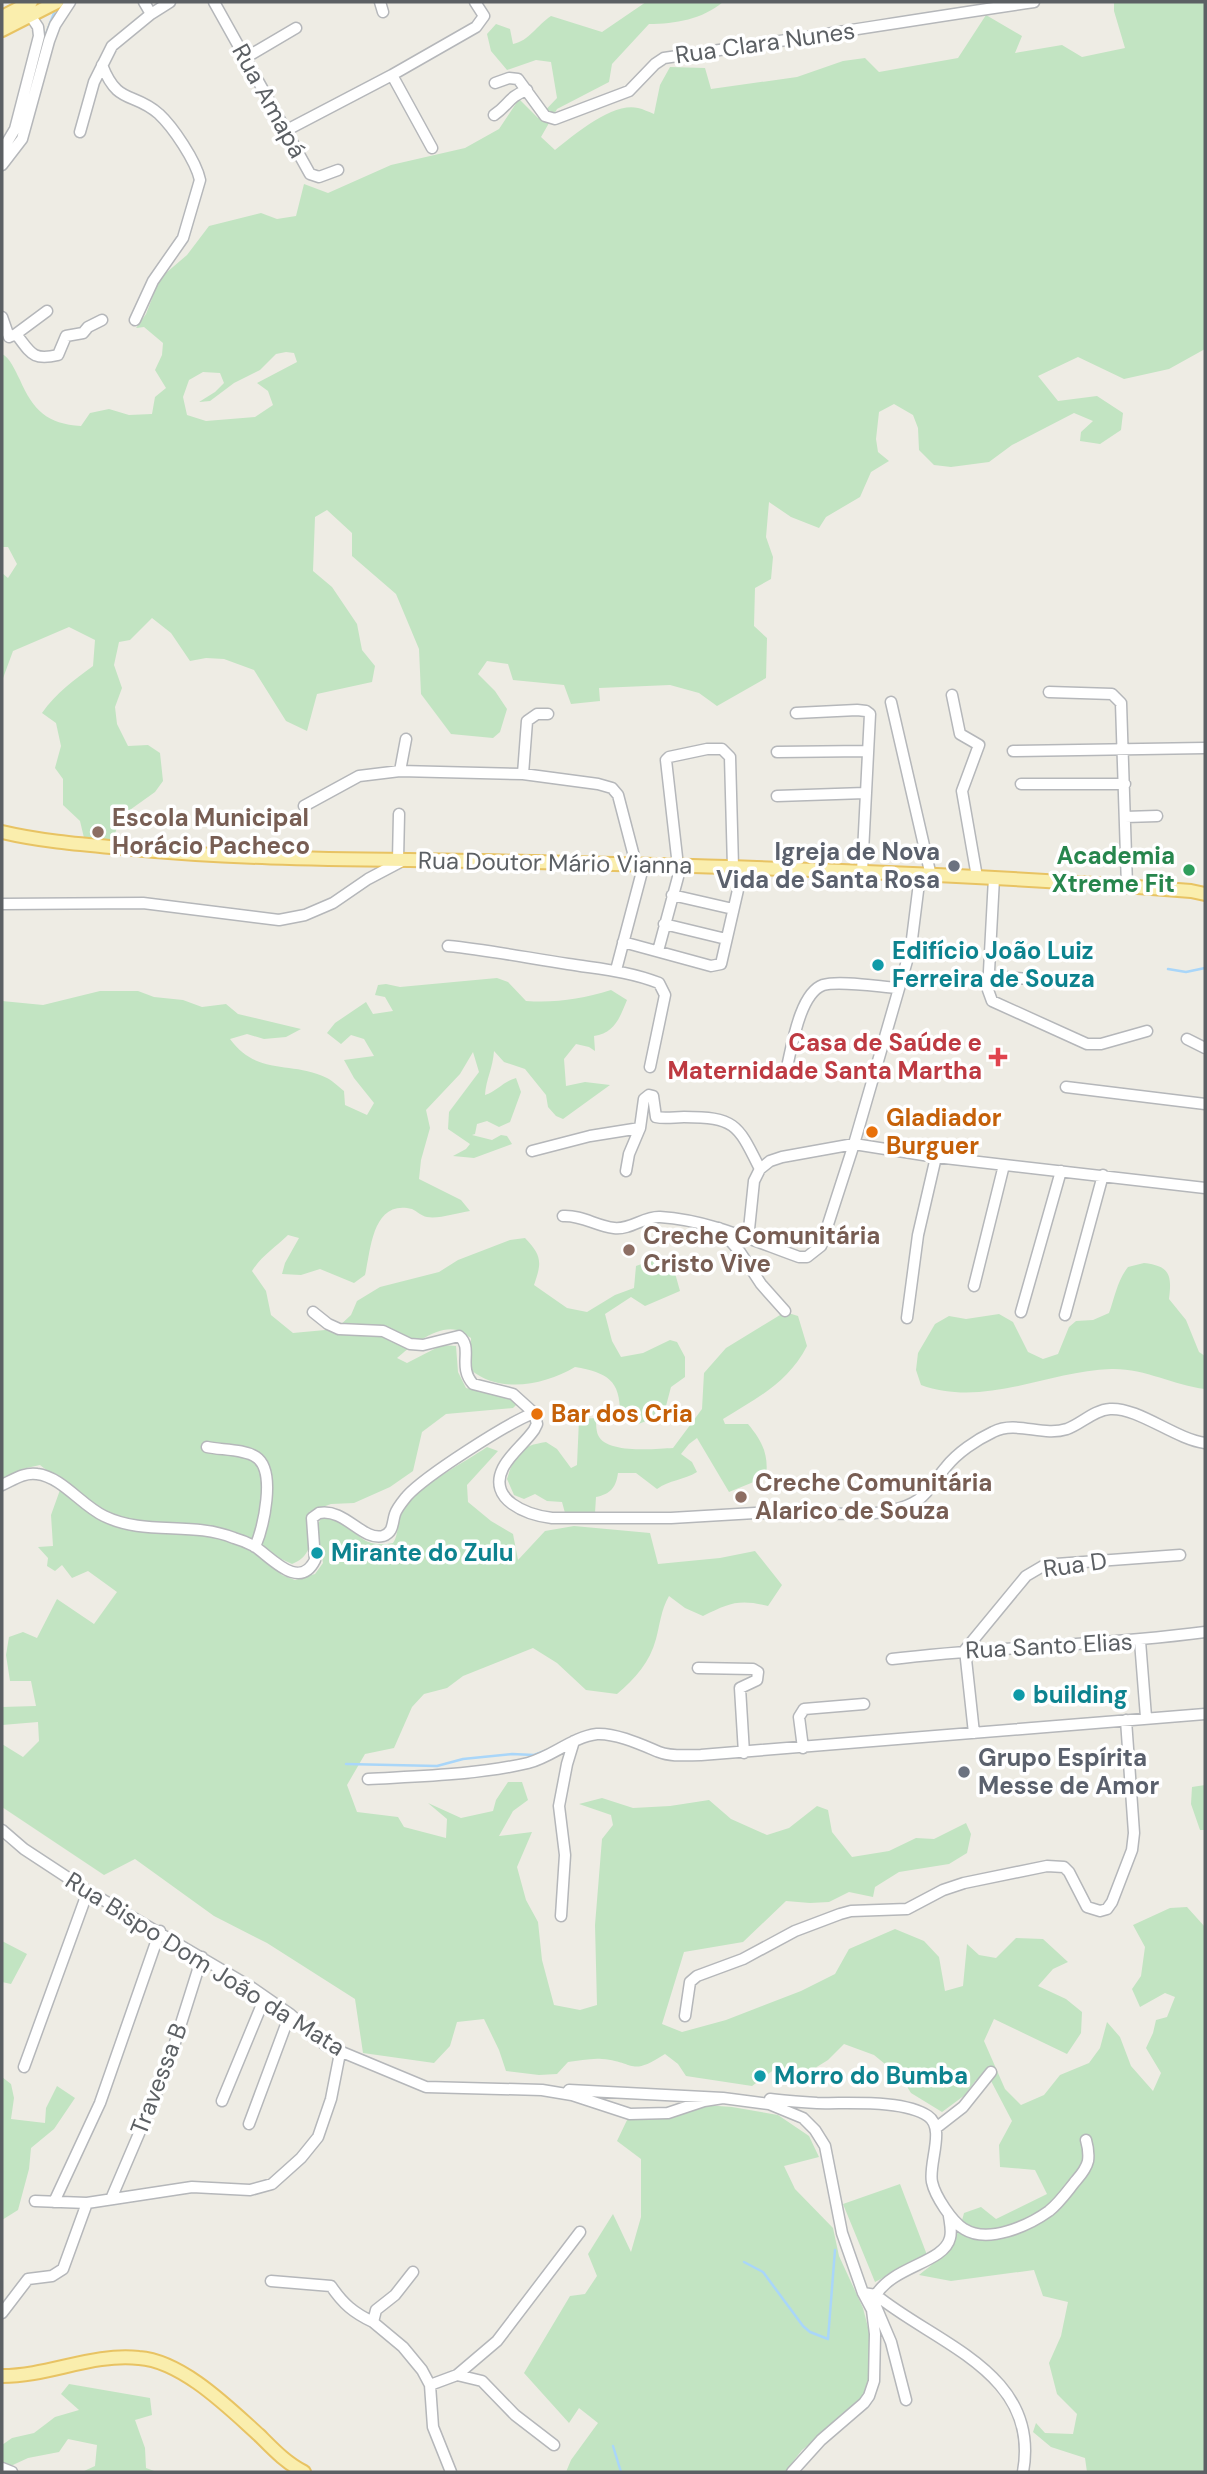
<svg xmlns="http://www.w3.org/2000/svg" width="1207" height="2474" viewBox="0 0 1207 2474" font-family="'DM Sans',sans-serif">
<style>
.green{fill:#c2e4c2;fill-rule:evenodd}
.lines{fill:none;stroke-linecap:round;stroke-linejoin:round}
.stream{stroke:#a9d6f9;stroke-width:2.5}
.minor-casing{stroke:#b5b7ba;stroke-width:13}
.major-casing{stroke:#e8c363;stroke-width:16}
.minor{stroke:#fff;stroke-width:10}
.major{stroke:#faeead;stroke-width:12}
.education-dot{fill:#8d6e63;stroke:#fff;stroke-width:2.5}
.worship-dot{fill:#6b7280;stroke:#fff;stroke-width:2.5}
.leisure-dot{fill:#2e9e5b;stroke:#fff;stroke-width:2.5}
.culture-dot{fill:#0f9aa8;stroke:#fff;stroke-width:2.5}
.health-dot{fill:#e0444e;stroke:#fff;stroke-width:2.5}
.food-dot{fill:#e8710a;stroke:#fff;stroke-width:2.5}
.labels{text-anchor:middle;stroke-width:7;stroke-linejoin:round;paint-order:stroke}
.street-label{font-size:24px;fill:#5c6064;stroke:#fff}
.education-label{font-size:24px;font-weight:bold;fill:#785e54;stroke:#fff;text-anchor:start}
.worship-label{font-size:24px;font-weight:bold;fill:#5b616d;stroke:#fff;text-anchor:end}
.leisure-label{font-size:24px;font-weight:bold;fill:#27864d;stroke:#fff;text-anchor:end}
.culture-label{font-size:24px;font-weight:bold;fill:#0d838f;stroke:#fff;text-anchor:start}
.health-label{font-size:24px;font-weight:bold;fill:#be3a42;stroke:#fff;text-anchor:end}
.food-label{font-size:24px;font-weight:bold;fill:#c56008;stroke:#fff;text-anchor:start}
</style>
<rect width="100%" height="100%" fill="#eeece4"/>
<path class="green" d="M646 2H723C703 19 675 24 649 24L612 64 609 82 557 109 541 137 555 150C574 135 612 102 638 108 643 109 649 112 654 114L660 85 670 67 705 68 711 89 797 77 843 61 865 58 879 72 958 58 986 15 1022 36 1015 53 1062 45 1082 57 1125 48 1114 11V2H1205V349L1169 369 1124 379 1078 357 1038 376 1058 401 1097 396 1123 413 1121 430 1100 444 1080 441 1081 432 1093 421 1074 413 1012 445 989 462 951 467 934 465 919 450 918 428 913 415 894 404 879 412 876 439 878 452 889 461 871 472 860 497 826 517 819 528 791 517 769 502 766 537 773 557 771 579 755 588 754 626 767 638 766 678 717 706 699 693 670 685 599 688 600 701 571 704 564 685 513 680 508 664 487 661 478 674 495 691 507 709 500 732 493 738 451 734 421 694 419 649 396 594 352 556V533L327 510 315 517 313 571 332 587 357 624 362 650 375 666 372 682 317 694 307 731 286 721 254 670 224 659 206 658 190 661 171 633 152 618 130 640 119 642 114 665 122 688 115 707 117 724 128 746 148 745 160 753 163 781 155 792 120 817 112 844 85 842 80 821 63 805V779L55 768 61 746 56 723 42 713C56 693 74 680 93 666L95 640 69 627 13 651 2 681V573L8 578 17 564 8 547H2V354C10 358 15 370 20 380 33 410 47 424 81 426L90 413 109 409 129 415 152 414 155 397 166 388 155 370 162 355 163 343 144 327 136 328 146 314 160 278 187 255 209 226 261 213 277 219 296 216 304 184 328 193 391 165 465 148 499 129 519 99 538 118 557 98 551 62 536 60 507 70 491 51 487 34 496 24 510 29 513 44C529 41 537 25 551 16L602 32ZM286 352 294 353 297 362 257 383 268 391 273 405 255 417 206 421 187 415 183 397 189 380 203 372 220 373 224 383 215 392 199 402 210 401 234 383 260 370 276 354Z
M497 978 508 982 526 1001C557 1003 581 999 611 990L627 1000C620 1017 615 1033 594 1036L595 1051 589 1047 576 1044 564 1059 566 1086 585 1082 610 1085 563 1119 556 1116 548 1107 546 1095 525 1069 504 1062 494 1051C493 1068 486 1079 485 1095 497 1091 504 1081 516 1078L521 1092 510 1122 499 1127 487 1121 477 1124 475 1134 472 1135 492 1140 501 1135 507 1136 512 1144 474 1158 453 1156 466 1149 470 1144 448 1129 449 1112 479 1072 473 1052 460 1074 426 1110 430 1128 421 1160 419 1179 461 1200 470 1211C457 1213 439 1219 427 1217 421 1216 417 1211 412 1209 372 1199 371 1250 365 1275L354 1283 320 1269 301 1275 282 1274 285 1263 299 1238 288 1235C276 1247 261 1256 252 1271L266 1291 271 1315 293 1333 336 1329 351 1315 357 1301 380 1287 439 1272 458 1260 510 1240 525 1238C542 1256 542 1262 534 1285L567 1308 587 1312 615 1295 634 1288 636 1266 650 1261 673 1266 680 1291 645 1306 631 1297 605 1314 612 1341 621 1357 643 1353 670 1340 677 1342 685 1357V1377L671 1387 666 1406 655 1418 638 1424 620 1417C621 1381 609 1373 575 1367 545 1385 500 1394 471 1370V1338C467 1336 461 1331 457 1330 437 1325 411 1346 397 1358L407 1363 442 1345 456 1346 458 1372 466 1388 510 1398 518 1403 513 1408 446 1414 422 1432 413 1471 390 1487 354 1503 331 1504 309 1512C310 1534 316 1555 292 1564L229 1535 151 1528 105 1516 40 1465 22 1469 2 1482V1001L43 1005 100 991H138L154 997 183 1000 202 1007 226 1004 238 1014 301 1029 286 1037 264 1039 247 1034 230 1039C258 1077 291 1060 327 1078 333 1081 339 1087 344 1091L345 1105 367 1115 374 1103 354 1078 344 1060 374 1056 364 1039 351 1035 341 1044 327 1033 335 1023 366 1002 373 1014 393 1011 385 997 375 995 378 985 386 984 400 987Z
M1144 1263C1170 1266 1172 1275 1169 1299L1186 1320 1199 1352 1205 1356V1389C1173 1385 1144 1368 1111 1369 1048 1371 985 1408 921 1385L916 1370 918 1353 935 1324 949 1316 966 1319 999 1314 1013 1322 1028 1352 1043 1359 1058 1354 1069 1327 1076 1321 1093 1320 1109 1313C1115 1297 1117 1281 1128 1267Z
M785 1312 798 1316 807 1346C788 1383 757 1398 723 1419L725 1424H748C762 1441 769 1454 766 1477L729 1492 697 1438 689 1444 681 1454 692 1462 697 1472C684 1480 669 1480 657 1489L636 1473H618C616 1487 611 1494 596 1497L595 1513H565L562 1502 547 1501 535 1494 524 1499 514 1495 507 1479C515 1454 519 1446 546 1442L557 1449 571 1468 577 1465 579 1419 596 1418C596 1422 596 1430 598 1435 606 1454 655 1449 673 1448L702 1409 704 1373 726 1348Z
M487 1447 498 1451 467 1485 468 1502 491 1521 513 1534 518 1560 545 1531 574 1526 650 1533 658 1564 720 1558 755 1551 782 1585 768 1606C738 1599 730 1603 703 1616L685 1608 669 1596C661 1610 660 1624 656 1639 650 1662 635 1679 617 1694L586 1690 557 1663 533 1648 463 1676 447 1688 424 1694 412 1707 394 1748 365 1754 347 1785 357 1812 398 1817 404 1827 446 1838 447 1819 428 1803 461 1818 493 1811 496 1800 508 1782H522L528 1800 513 1811 499 1836 532 1832 517 1867 526 1900 538 1922 542 1960 554 2005 580 2010 597 2005 595 1925 602 1839 613 1825 611 1815 579 1804 602 1798 633 1808 670 1806 709 1800 731 1819 767 1835 789 1828 817 1806 828 1810 832 1832 852 1857 889 1851 916 1838 934 1839 966 1823 971 1834 967 1853 949 1864 899 1872 875 1887 873 1897 849 1892 829 1902 810 1903 786 1901 743 1942 684 1952 662 2024 682 2032 726 2020 801 1991 835 1974 849 1949 895 1929 924 1941 939 1957 945 1991 963 1986 967 1944 979 1955 996 1958 1016 1938 1043 1939 1068 1962 1053 1969 1038 1986 1066 1999 1082 2012 1081 2033 1067 2054 994 2019 984 2041 1005 2089 1021 2105 1044 2095 1060 2075 1089 2063 1100 2048 1107 2022 1120 2037 1131 2066 1153 2091 1161 2073 1146 2048 1153 2033 1156 2020 1167 2017 1175 1997 1165 1993 1140 2007 1132 1989 1141 1976 1145 1947 1133 1925 1170 1908 1187 1907 1205 1927V2472H1087L1085 2458 1051 2447 1033 2432 1036 2423 1045 2433 1073 2434 1077 2414 1057 2394 1049 2363 1061 2336 1068 2302 1043 2296 1034 2270 951 2281 919 2275C945 2255 956 2245 964 2213L981 2207 996 2219 1047 2194 1035 2170 1000 2167 999 2145 1012 2121 990 2079 976 2080 965 2095 942 2112 911 2093 901 2077 874 2055 844 2044 828 2060 807 2073 775 2069 752 2086 686 2076 678 2064 665 2054C629 2077 637 2062 602 2059 591 2058 579 2061 568 2062L557 2074 539 2075 506 2071 499 2050 484 2019 457 2022 450 2046 434 2063 363 2053 355 1999 267 1943 214 1916 135 1859 104 1875 2 1807V1744L23 1757 39 1741 38 1722 2 1725V1707L36 1706 31 1681H10L6 1655 9 1637 23 1632 37 1638 57 1599 94 1624 117 1592 88 1571 72 1578 62 1565 55 1571 47 1566 48 1558 38 1547 53 1546 51 1515 60 1490 104 1518 190 1529 254 1548 282 1575 295 1580 315 1574 323 1563 317 1525 321 1519C360 1515 349 1551 393 1543 400 1533 396 1518 403 1507 417 1487 465 1462 487 1447Z
M1205 1785V1830H1200L1191 1804 1192 1787Z
M2 1941 27 1954 11 1984 2 1982Z
M2 2077 11 2084 14 2098 11 2119 45 2123 46 2108 57 2086 75 2098 54 2129 31 2148 29 2169 18 2210 2 2220Z
M704 2105 732 2107 778 2115 809 2136 819 2157 784 2166 795 2189 833 2228 839 2256 863 2308 872 2343 870 2378 860 2405 802 2450 785 2472H566L571 2460 598 2423 579 2408 569 2423 524 2373 570 2296 585 2294 597 2276 588 2254 613 2214 631 2252 641 2217V2159L617 2141 628 2118 674 2117Z
M900 2184 927 2255 875 2282 843 2204Z
M69 2384 150 2398 152 2415 135 2420 145 2448 146 2468 157 2472H82L95 2466 97 2445 68 2439 59 2452 28 2458 2 2470V2445L12 2438 34 2433 55 2417 79 2410 61 2394Z"/>
<g class="lines">
<path class="stream" d="M30 91 40 50 54 13
M12 144 19 132
M1168 969 1186 972 1205 968
M346 1764 437 1766 463 1759 512 1754 534 1755 550 1749
M744 2262 763 2272 803 2326 810 2332 828 2339 835 2250
M613 2446 621 2472"/>
<defs>
<path id="minor" d="M144 2 151 14
M214 2 310 174 319 177 338 170
M380 2 383 12
M245 58 296 28
M102 65C118 106 133 91 159 114 173 127 196 161 200 180L183 238 153 281 135 320
M392 75 432 148
M495 83 509 78 518 79 545 116 555 119 629 91 655 64 664 58C787 41 911 20 1034 2
M494 115C509 105 508 97 527 90
M285 131 392 75 476 27 484 16 475 2
M80 132 94 82 112 46 151 14 170 2
M2 151 15 129 39 36 38 27 30 15
M2 165 22 139 49 41 55 25 70 2
M2 317 9 337 16 334C31 353 32 361 58 355L66 336 83 333 88 327 102 320
M16 334 47 311
M1049 692 1112 694 1121 703 1127 886
M952 695 960 734 979 745 962 791 977 877
M891 702 931 876
M796 713 857 710 866 711 870 714 862 872
M1013 751 1205 748
M777 752 867 751
M400 771 406 739
M523 774 527 721 537 714H548
M1021 784H1125
M777 796 865 793
M304 806 359 776 400 771 523 774 598 784 612 788 618 795 636 864
M1125 817 1157 816
M398 860 399 814
M678 866 666 760 669 757 707 749H722L730 757 733 867
M994 878 988 990 992 1001 1087 1044H1101L1147 1031
M672 895 733 909
M2 904 143 903 279 920 305 915 333 903 368 879 404 860
M664 924 726 939
M623 942 711 966 721 964 743 868
M448 946C489 950 528 958 568 964 599 969 629 971 659 983L665 995 650 1067
M658 951 681 866
M616 970 644 864
M989 976 1085 983
M1187 1039 1205 1048
M787 1067C792 1046 800 993 823 985 839 980 881 987 899 988
M1066 1087 1205 1104
M532 1151 590 1136 640 1128 644 1099 649 1095 653 1096 656 1117C665 1119 675 1117 684 1117 736 1117 738 1125 760 1169
M626 1171 629 1154 640 1128
M563 1216C582 1215 596 1226 614 1228 631 1230 644 1216 660 1217 709 1220 754 1241 799 1257H807L821 1246 854 1144 911 947 920 875
M719 1228 740 1252 761 1284 785 1311
M748 1239 754 1181 760 1169 770 1161 782 1157 854 1144 936 1157 1205 1188
M974 1286 1004 1165
M313 1312 328 1324 339 1329 383 1331 410 1344 423 1345 459 1336C474 1348 457 1366 473 1384L513 1394 534 1413
M1021 1312 1061 1171
M1065 1315 1103 1175
M907 1318 918 1235 936 1157
M207 1447C221 1450 244 1449 256 1457 277 1471 263 1528 255 1547
M2 1485C13 1480 24 1472 37 1474 62 1477 81 1505 104 1516 145 1536 192 1521 234 1538 241 1540 248 1543 254 1546 270 1556 299 1592 315 1560L312 1518 319 1513C345 1508 362 1541 383 1536 394 1532 392 1523 395 1514 397 1508 403 1501 407 1496 425 1476 509 1422 534 1413L537 1424 534 1430C525 1443 510 1454 503 1468 487 1500 527 1515 552 1518H671L755 1513 867 1514C884 1512 903 1510 918 1500 930 1492 936 1478 946 1467 957 1453 976 1440 993 1432 1017 1420 1042 1437 1067 1429 1081 1424 1094 1410 1110 1409 1138 1407 1175 1439 1205 1443
M1140 1641 1146 1717
M892 1659C996 1646 1101 1646 1205 1632
M698 1668 753 1669 758 1672 757 1680 740 1688 744 1753
M974 1733 965 1650 1026 1576 1043 1566 1056 1564 1180 1555
M803 1748 799 1717 804 1709 864 1704
M368 1779C421 1776 476 1775 528 1763 552 1757 572 1737 597 1734 616 1733 642 1745 659 1752 671 1757 688 1755 701 1755L1205 1714
M2 1830 24 1849 88 1891 251 1987 290 2014 325 2045 426 2087 542 2090 572 2095 630 2114 668 2113 704 2101 723 2098
M561 1916 565 1855 559 1806 567 1764 574 1741
M685 2016 690 1982 697 1976 743 1959 795 1931 840 1914 851 1911 907 1909 943 1890 964 1883 1047 1866 1064 1867 1069 1872 1087 1907 1100 1911 1107 1909 1112 1902 1132 1850 1134 1833 1126 1720
M24 2067 88 1891
M569 2090 723 2098 769 2104 803 2118 815 2130 825 2146 842 2233 863 2293 872 2310 875 2334 874 2381 869 2396 864 2403 821 2440 792 2472
M222 2101 265 1997
M769 2104 770 2099C785 2101 801 2102 817 2103 847 2104 903 2099 928 2116 946 2128 928 2164 932 2182 935 2196 952 2222 964 2229 988 2244 1028 2226 1049 2211 1059 2203 1066 2193 1074 2183 1079 2177 1086 2170 1088 2161 1089 2154 1088 2147 1086 2140
M249 2124 290 2014
M936 2128 963 2107 991 2072
M111 2199 167 2068 202 1957
M35 2201 87 2203
M54 2202 100 2103 160 1931
M413 2272 395 2295 376 2310 373 2322 403 2347 422 2370 430 2385 433 2427 451 2472
M271 2281 331 2286C343 2304 354 2313 373 2322
M863 2293 876 2295C936 2344 1041 2373 1023 2472
M876 2295C893 2266 944 2263 950 2238 952 2231 950 2223 949 2216
M874 2302 891 2342 906 2400
M2 2313 28 2279 52 2276 63 2269 87 2203 192 2187 250 2190 272 2184 301 2158 318 2137 331 2099 340 2053
M457 2375 482 2381 515 2415 554 2445
M430 2385 457 2375 497 2341 580 2232
M2 2468 12 2472"/>
<path id="major" d="M2 17 31 2
M2 30 57 2
M2 832C44 842 89 845 132 849 247 860 364 859 479 861 717 866 955 872 1191 891L1205 894
M2 2376C49 2376 92 2353 139 2358 182 2361 228 2407 259 2435 273 2449 286 2463 304 2472"/>
</defs>
<use href="#minor" class="minor-casing"/>
<use href="#major" class="major-casing"/>
<use href="#minor" class="minor"/>
<use href="#major" class="major"/>
</g>
<g class="education-dot">
<circle cx="98" cy="832" r="7"/>
<circle cx="629" cy="1250" r="7"/>
<circle cx="741" cy="1497" r="7"/>
</g>
<g class="worship-dot">
<circle cx="954" cy="866" r="7"/>
<circle cx="964" cy="1772" r="7"/>
</g>
<circle class="leisure-dot" cx="1189" cy="870" r="7"/>
<g class="culture-dot">
<circle cx="878" cy="965" r="7"/>
<circle cx="317" cy="1553" r="7"/>
<circle cx="1019" cy="1695" r="7"/>
<circle cx="760" cy="2076" r="7"/>
</g>
<path class="health-dot" d="M994.5 1046.5h7v7h7v7h-7v7h-7v-7h-7v-7h7z"/>
<g class="food-dot">
<circle cx="872" cy="1132" r="7"/>
<circle cx="537" cy="1414" r="7"/>
</g>
<g class="labels">
<g class="street-label">
<text transform="translate(765 43) rotate(-8)" y="8">Rua Clara Nunes</text>
<text transform="translate(269 101) rotate(61)" y="8">Rua Amapá</text>
<text transform="translate(555 863) rotate(1)" y="8">Rua Doutor Mário Vianna</text>
<text transform="translate(1075 1565) rotate(-8)" y="8">Rua D</text>
<text transform="translate(1049 1646) rotate(-3)" y="8">Rua Santo Elias</text>
<text transform="translate(205 1964) rotate(32)" y="8">Rua Bispo Dom João da Mata</text>
<text transform="translate(159 2079) rotate(-69)" y="8">Travessa B</text>
</g>
<g class="education-label">
<text x="112" y="826">Escola Municipal<tspan x="112" dy="28">Horácio Pacheco</tspan></text>
<text x="643" y="1244">Creche Comunitária<tspan x="643" dy="28">Cristo Vive</tspan></text>
<text x="755" y="1491">Creche Comunitária<tspan x="755" dy="28">Alarico de Souza</tspan></text>
</g>
<g class="worship-label">
<text x="940" y="860">Igreja de Nova<tspan x="940" dy="28">Vida de Santa Rosa</tspan></text>
<text x="978" y="1766" text-anchor="start">Grupo Espírita<tspan x="978" dy="28">Messe de Amor</tspan></text>
</g>
<g class="leisure-label">
<text x="1175" y="864">Academia<tspan x="1175" dy="28">Xtreme Fit</tspan></text>
</g>
<g class="culture-label">
<text x="892" y="959">Edifício João Luiz<tspan x="892" dy="28">Ferreira de Souza</tspan></text>
<text x="331" y="1561">Mirante do Zulu</text>
<text x="1033" y="1703">building</text>
<text x="774" y="2084">Morro do Bumba</text>
</g>
<g class="health-label">
<text x="982" y="1051">Casa de Saúde e<tspan x="982" dy="28">Maternidade Santa Martha</tspan></text>
</g>
<g class="food-label">
<text x="886" y="1126">Gladiador<tspan x="886" dy="28">Burguer</tspan></text>
<text x="551" y="1422">Bar dos Cria</text>
</g>
</g>
<rect width="1207" height="2474" fill="none" stroke="#5c6064" stroke-width="7"/>
</svg>
